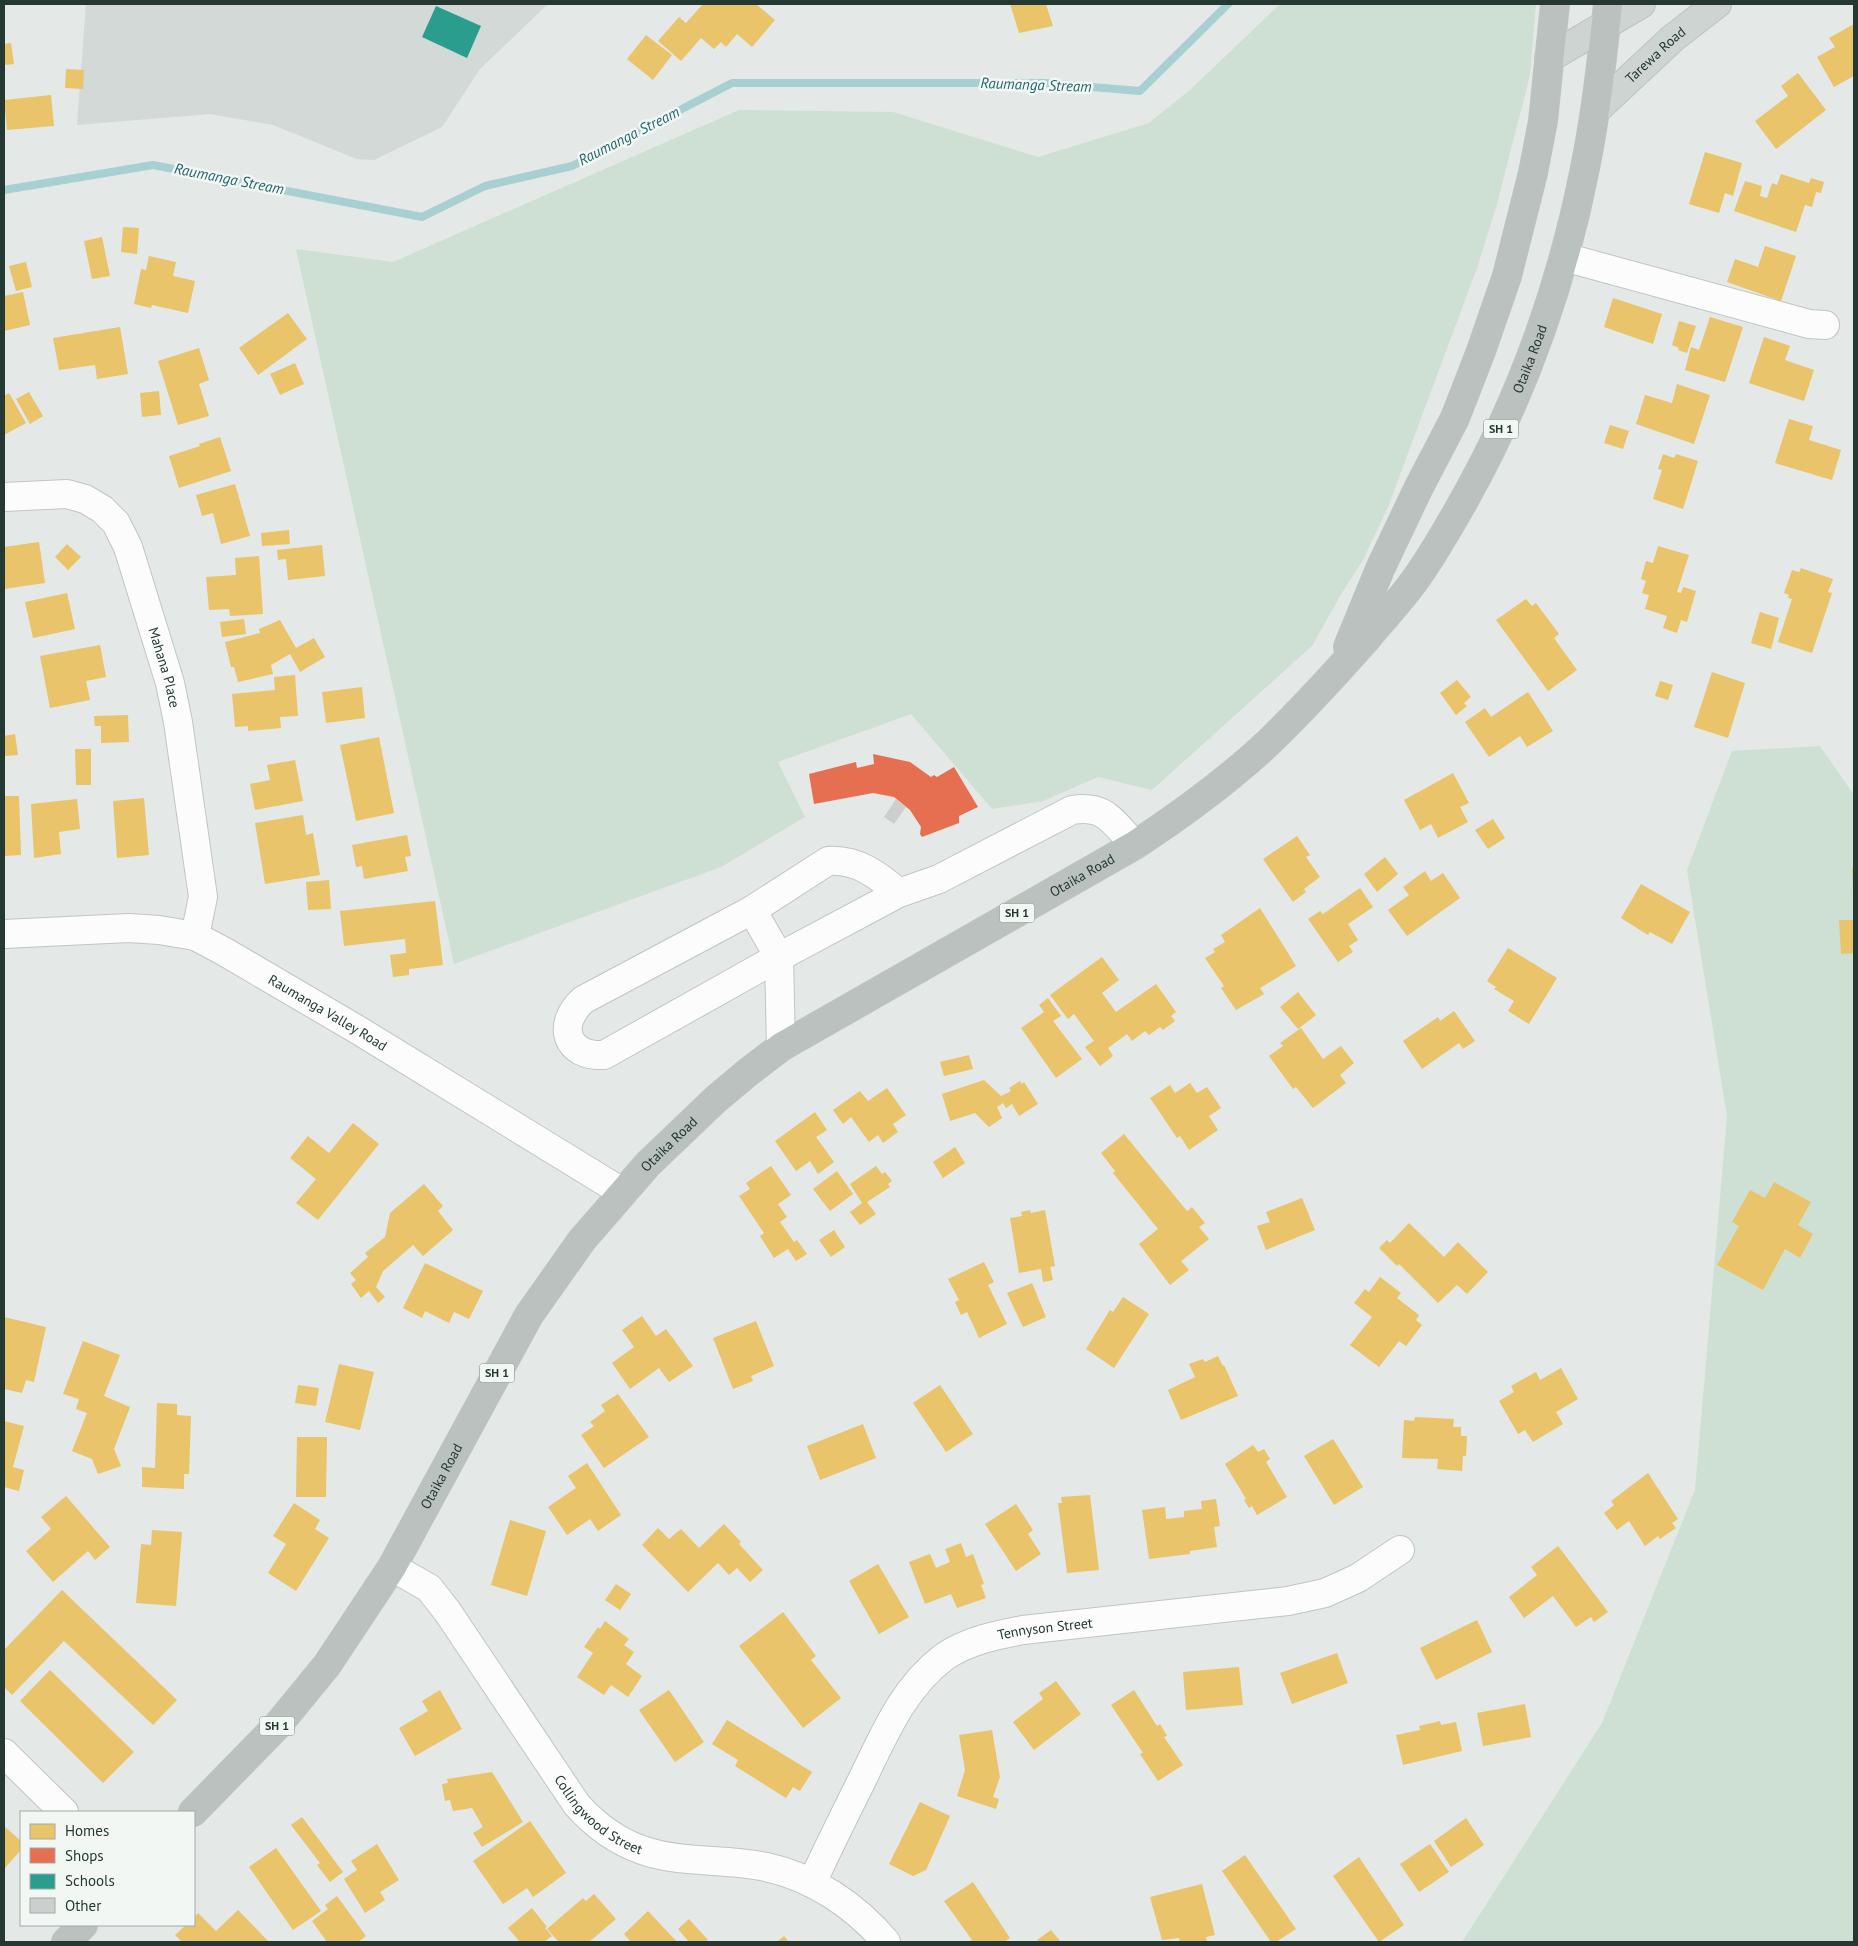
<svg xmlns="http://www.w3.org/2000/svg" width="1858" height="1946" viewBox="0 0 1858 1946" font-family="'PT Sans',sans-serif">
<style>
.built{fill:#d2d9d6}
.green{fill:#cee0d3}
.homes{fill:#e9c46a}
.shops{fill:#e76f51}
.schools{fill:#2a9d8f}
.lines{fill:none;stroke-linecap:round;stroke-linejoin:round}
.stream{stroke:#a8cfd2;stroke-width:8}
.building{fill:#cbcfcd}
.minor-casing{stroke:#c1c5c3;stroke-width:30}
.major-casing{stroke:#bdc4c2;stroke-width:30}
.highway-casing{stroke:#bdc4c2;stroke-width:30}
.minor{stroke:#fbfcfb;stroke-width:28}
.major{stroke:#ced4d2;stroke-width:28}
.highway{stroke:#bbc1bf;stroke-width:28}
.labels{text-anchor:middle;stroke-width:5;stroke-linejoin:round;paint-order:stroke}
.shield{fill:#f2f7f4;stroke:#62726c;stroke-width:1}
.shield-label{font-size:12px;font-weight:bold;fill:#243932}
.street-label{font-size:14px;fill:#243932;stroke:#f2f7f4}
.water-label{font-size:15px;font-style:italic;fill:#24676f;stroke:#f2f7f4}
</style>
<rect width="100%" height="100%" fill="#e4e8e6"/>
<path class="built" d="M86 4H548L480 69 442 127 374 160 357 159 273 125 210 114 77 125Z"/>
<path class="green" d="M1280 4H1536L1530 75 1497 204 1477 268 1388 507 1363 560 1343 591 1312 646 1152 790 1098 777 1043 801 992 809 911 714 778 762 805 817 721 867 454 964 296 249 393 262 739 110 893 112 1038 157 1149 123 1191 89Z
M1820 746 1854 795V1942H1462L1602 1723 1695 1490 1727 1116 1687 870 1732 751Z"/>
<path class="homes" d="M703 4H756L775 20 752 47 737 34 726 47 721 42 714 49 701 38 681 61 658 41 679 17 686 23Z
M1010 4H1046L1053 26 1019 33Z
M1854 24V76L1834 87 1817 57 1835 47 1829 38Z
M646 35 672 55 653 80 627 59Z
M11 43 14 64 4 65V44Z
M66 69 84 70 83 89 65 88Z
M1798 73 1826 110 1776 149 1755 121 1788 96 1781 86Z
M51 95 54 126 7 130 4 100Z
M1705 152 1742 163 1733 196 1725 193 1719 213 1689 204Z
M1781 174 1809 183 1811 178 1824 182 1821 193 1816 192 1812 207 1805 205 1796 232 1734 211 1745 181 1762 186 1760 196 1767 198 1772 183 1777 185Z
M123 227 139 228 137 254 121 252Z
M102 237 110 276 92 279 84 241Z
M1765 246 1796 256 1781 301 1727 282 1735 259 1758 267Z
M149 256 176 262 173 276 195 281 188 313 152 305 151 308 134 304 141 269 146 270Z
M26 262 32 287 16 291 9 266Z
M23 292 30 325 4 331V296Z
M1613 298 1662 314 1653 344 1604 327Z
M288 313 307 339 258 375 239 348Z
M1710 317 1743 327 1725 382 1685 370 1691 347 1699 350Z
M1679 321 1696 326 1687 353 1678 350 1679 348 1672 345Z
M120 327 128 374 97 379 95 365 59 370 53 338Z
M1764 337 1790 346 1785 360 1814 370 1804 401 1749 383Z
M199 348 209 380 199 384 209 416 178 425 158 361Z
M295 363 304 384 280 395 270 374Z
M1677 384 1710 395 1694 444 1636 424 1645 395 1672 403Z
M159 391 161 415 142 417 140 393Z
M29 392 43 416 30 424 16 399Z
M9 393 26 423 4 435V396Z
M1789 419 1813 426 1809 440 1841 450 1832 480 1775 463Z
M1610 425 1629 431 1623 449 1604 443Z
M220 437 231 471 179 488 169 456 200 446 199 444Z
M1663 454 1674 458 1676 454 1698 461 1683 509 1653 499 1662 470 1658 469Z
M235 484 250 536 221 544 213 513 202 516 196 495Z
M289 530 290 544 262 546 261 533Z
M39 542 45 583 4 589V547Z
M67 544 81 557 68 570 55 557Z
M322 545 325 576 288 580 286 559 278 560 277 550Z
M1658 546 1689 555 1677 592 1681 593 1683 587 1696 591 1687 622 1681 620 1677 633 1663 628 1667 616 1645 609 1649 595 1642 593 1646 581 1641 579 1646 561 1653 563Z
M259 556 263 614 230 616 229 609 209 610 206 577 236 575 235 558Z
M1801 568 1833 579 1828 592 1832 593 1812 653 1778 642 1792 599 1788 598 1789 595 1784 593 1792 570 1799 572Z
M67 593 75 629 33 638 25 602Z
M1526 599 1532 606 1536 603 1559 634 1554 638 1577 670 1548 691 1496 620Z
M1760 612 1779 618 1771 649 1751 643Z
M244 619 246 634 222 637 220 622Z
M280 620 296 648 314 638 325 657 300 672 290 654 271 665 273 674 238 682 234 667H231L225 642 260 633 259 629Z
M100 645 106 677 86 681 90 700 50 708 40 656Z
M1712 672 1745 683 1728 738 1694 727Z
M295 675 298 716 280 717 281 728 248 731V726L235 727 232 694 275 690 274 677Z
M1457 680 1471 697 1464 703 1467 706 1456 715 1440 693Z
M1660 681 1673 685 1668 700 1655 696Z
M362 687 365 718 326 723 322 692Z
M1528 692 1553 731 1527 747 1520 736 1489 757 1465 722 1485 708 1491 717Z
M128 715 129 742 101 743V726H95L94 716Z
M15 734 18 755 4 756V736Z
M379 737 394 813 356 821 340 745Z
M75 749H91V785H76Z
M295 760 303 801 255 810 250 784 270 780 267 765Z
M1453 773 1469 803 1460 807 1468 822 1438 838 1431 824 1420 830 1404 800Z
M4 796H19L21 855 4 856Z
M144 798 149 855 117 858 113 801Z
M77 799 80 829 59 832 61 854 34 858 31 804Z
M303 815 306 835 313 833 320 875 265 884 255 823Z
M1493 819 1505 838 1488 849 1475 830Z
M407 835 411 856 405 857 408 871 364 879 362 866 356 867 352 845Z
M1297 836 1310 855 1306 857 1320 877 1304 889 1306 892 1293 902 1263 859Z
M1385 857 1398 874 1377 892 1364 874Z
M1852 868H1854V892H1853Z
M1425 871 1431 881 1443 873 1460 898 1407 936 1388 910 1409 895 1403 887Z
M329 880 331 909 308 910 306 882Z
M1641 884 1690 912 1672 944 1650 932 1648 935 1621 918Z
M1360 888 1373 907 1348 924 1358 940 1349 946 1353 952 1338 962 1308 919 1320 911 1323 914Z
M435 901 443 965 409 969V975L393 977 390 955 406 953 405 939 344 946 340 911Z
M1260 908 1296 966 1260 988 1264 994 1236 1010 1221 988 1224 986 1205 958 1215 952 1213 949 1225 942 1221 935Z
M1839 920H1854V953L1841 954Z
M1508 948 1557 978 1529 1024 1508 1011 1514 1001 1494 989 1496 987 1487 981Z
M1102 957 1119 980 1102 993 1116 1012 1156 984 1176 1012 1171 1016 1175 1021 1163 1030 1160 1027 1149 1035 1145 1031 1132 1041 1127 1034 1108 1048 1113 1056 1100 1066 1085 1047 1094 1041 1074 1014 1068 1019 1050 995Z
M1298 992 1316 1015 1298 1029 1280 1007Z
M1048 998 1061 1016 1053 1021 1082 1059 1056 1078 1021 1028 1044 1012 1039 1005Z
M1454 1011 1475 1041 1463 1049 1459 1043 1422 1069 1403 1041 1438 1017 1440 1021Z
M1301 1028 1323 1059 1341 1046 1354 1063 1340 1075 1346 1083 1313 1108 1296 1087 1293 1089 1269 1056 1283 1046 1280 1043Z
M969 1055 973 1069 944 1076 940 1062Z
M984 1080 1001 1096 1011 1091 1009 1088 1020 1081 1022 1084 1024 1082 1038 1104 1019 1116 1012 1104 1006 1108 1003 1103 997 1107 1002 1118 989 1127 975 1113 950 1121 942 1094Z
M1190 1083 1197 1093 1207 1087 1221 1108 1209 1116 1218 1130 1189 1150 1180 1136 1177 1138 1150 1098 1170 1085 1175 1093Z
M887 1088 906 1115 893 1124 898 1132 883 1143 878 1135 869 1142 851 1117 843 1124 833 1110 860 1091 868 1101Z
M815 1112 827 1130 816 1137 834 1162 818 1174 810 1161 796 1171 775 1141Z
M353 1123 379 1144 318 1220 296 1203 316 1179 290 1158 308 1136 329 1153Z
M1124 1134 1187 1211 1192 1207 1205 1223 1199 1227 1209 1239 1181 1261 1189 1270 1170 1285 1139 1244 1158 1229 1113 1173 1115 1171 1101 1153Z
M955 1147 965 1163 943 1178 933 1162Z
M771 1166 791 1195 778 1204 787 1217 780 1222 794 1242 797 1240 807 1254 796 1261 788 1249 774 1258 760 1236 764 1233 739 1196 750 1189 746 1183Z
M876 1166 882 1174 885 1172 892 1181 888 1184 890 1187 867 1202 876 1214 860 1225 850 1212 862 1203 850 1184Z
M837 1171 853 1194 830 1211 813 1189Z
M1774 1182 1811 1202 1798 1225 1813 1234 1800 1258 1785 1249 1763 1290 1717 1265 1739 1226 1732 1222 1750 1190 1765 1198Z
M424 1184 443 1206 438 1211 453 1230 423 1256 413 1245 383 1271 376 1287 385 1297 378 1303 369 1291 361 1298 351 1284 356 1280 350 1273 368 1257 365 1253 385 1237 390 1213Z
M1302 1198 1315 1230 1266 1250 1257 1226 1270 1222 1266 1212Z
M1030 1210 1031 1213 1045 1210 1055 1266 1050 1267 1053 1280 1043 1282 1041 1269 1019 1273 1010 1218 1022 1216 1021 1212Z
M1409 1223 1444 1257 1458 1242 1488 1272 1467 1294 1457 1285 1438 1303 1399 1264 1397 1266 1379 1248 1387 1240 1390 1243Z
M834 1230 845 1247 831 1257 819 1240Z
M984 1262 994 1282 988 1285 1007 1324 979 1338 967 1312 961 1315 955 1302 959 1300 948 1279Z
M425 1263 483 1291 469 1319 454 1312 449 1323 425 1311 422 1318 403 1308Z
M1380 1277 1401 1293 1397 1298 1419 1315 1416 1320 1422 1325 1406 1346 1399 1341 1379 1367 1350 1345 1372 1317 1354 1303 1365 1289 1369 1292Z
M1032 1283 1046 1317 1023 1327 1007 1293Z
M1123 1297 1149 1314 1114 1368 1086 1349 1110 1310 1113 1312Z
M642 1316 656 1336 666 1329 693 1366 669 1382 659 1368 630 1389 612 1363 634 1347 622 1330Z
M4 1317 46 1327 34 1382 26 1380 22 1393 4 1389Z
M756 1321 774 1366 751 1376 753 1381 733 1389 713 1338Z
M83 1341 120 1355 104 1396 130 1407 114 1449 121 1466 98 1474 92 1459 72 1451 87 1413 76 1409 79 1399 63 1394Z
M1218 1356 1223 1366 1224 1365 1238 1396 1181 1420 1168 1390 1195 1377 1189 1364 1203 1359 1205 1362Z
M339 1364 374 1372 360 1430 325 1422Z
M1561 1368 1578 1399 1556 1412 1563 1424 1533 1442 1525 1430 1518 1434 1499 1401 1514 1392 1511 1386 1536 1372 1540 1380Z
M298 1385 319 1388 316 1406 295 1403Z
M940 1385 973 1434 946 1452 913 1403Z
M618 1394 649 1437 604 1468 581 1435 594 1426 590 1422 605 1411 601 1405Z
M157 1403 177 1404V1415L191 1416 189 1474H184V1489L142 1487V1467L155 1468Z
M1415 1417 1454 1419 1453 1427H1461V1436H1467L1466 1456H1463L1462 1471 1437 1469 1438 1459 1402 1458 1404 1420 1414 1421Z
M4 1421 24 1426 13 1467 24 1470 19 1491 4 1487Z
M863 1424 876 1458 820 1480 807 1446Z
M297 1437H327L326 1497H296Z
M1333 1439 1363 1487 1334 1505 1304 1456Z
M1253 1445 1258 1452 1264 1449 1270 1459 1266 1462 1287 1497 1257 1515 1252 1506 1249 1508 1244 1500 1246 1499 1225 1464Z
M587 1463 621 1515 598 1531 590 1519 567 1535 548 1507 576 1488 568 1476Z
M1648 1473 1678 1519 1672 1523 1676 1528 1660 1539 1658 1536 1645 1546 1629 1521 1617 1530 1604 1513 1614 1505 1611 1501Z
M1090 1495 1099 1570 1067 1573 1058 1503H1062L1061 1497Z
M66 1496 110 1547 95 1560 88 1551 53 1582 26 1551 51 1529 41 1517Z
M1216 1499 1220 1526 1214 1527 1217 1547 1190 1551V1554L1149 1559 1142 1510 1165 1507 1166 1519 1184 1517V1511L1202 1509 1201 1501Z
M294 1503 320 1520 315 1529 329 1538 296 1591 268 1573 286 1544 273 1536Z
M1016 1504 1033 1530 1028 1534 1041 1554 1016 1571 985 1524Z
M510 1520 546 1531 527 1596 491 1585Z
M724 1524 741 1542 739 1544 763 1570 750 1582 737 1568 729 1575 718 1563 688 1592 642 1545 658 1528 669 1539 681 1529 699 1548Z
M152 1530 182 1532 176 1606 136 1603 141 1544 151 1545Z
M961 1543 966 1557 973 1554 984 1584 981 1585 986 1598 957 1608 951 1594 925 1604 909 1562 930 1554 936 1568 950 1562 945 1549Z
M1558 1546 1608 1612 1594 1622 1591 1617 1576 1627 1553 1596 1524 1618 1509 1597 1537 1575 1531 1567Z
M878 1564 909 1617 879 1634 849 1581Z
M616 1584 631 1594 620 1610 605 1600Z
M62 1590 177 1700 153 1725 64 1641 12 1695 4 1687V1650Z
M783 1612 816 1656 811 1660 841 1698 803 1728 739 1646Z
M1477 1620 1492 1652 1436 1680 1420 1648Z
M605 1621 629 1639 624 1645 634 1652 626 1664 642 1676 628 1697 611 1685 604 1695 577 1677 593 1653 584 1647 598 1627 600 1629Z
M1337 1653 1348 1683 1292 1704 1280 1673Z
M1239 1667 1243 1705 1186 1710 1183 1672Z
M50 1670 134 1752 103 1783 20 1701Z
M1056 1681 1081 1714 1034 1750 1013 1722 1043 1699 1039 1693Z
M440 1690 462 1729 415 1756 399 1728 428 1711 422 1701Z
M669 1690 704 1742 675 1762 639 1710Z
M1134 1690 1157 1726 1160 1724 1167 1736 1164 1737 1183 1765 1158 1781 1140 1754 1143 1753 1111 1705Z
M1525 1704 1531 1737 1483 1746 1477 1713Z
M727 1720 812 1772 800 1791 793 1787 786 1798 735 1766 738 1760 712 1744Z
M1440 1721 1441 1725 1456 1722 1462 1751 1403 1765 1396 1735 1420 1730 1419 1726Z
M992 1730 1000 1777 993 1797 999 1799 996 1809 957 1796 965 1770 959 1735Z
M492 1772 523 1822 482 1847 473 1833 483 1827 472 1808 453 1811 450 1800 445 1801 442 1784 448 1783 447 1779Z
M920 1802 950 1816 926 1870 913 1876 889 1864Z
M302 1817 343 1872 330 1882 317 1865 320 1863 291 1825Z
M1466 1818 1484 1845 1451 1867 1434 1841Z
M530 1821 566 1873 533 1897 527 1888 503 1904 473 1861Z
M4 1826 21 1841V1850L4 1869Z
M377 1844 399 1880 380 1892 385 1900 365 1913 344 1879 357 1870 351 1861Z
M1430 1844 1449 1872 1419 1892 1400 1864Z
M276 1848 321 1911 293 1930 249 1867Z
M1245 1855 1296 1929 1276 1942H1271L1222 1871Z
M1359 1857 1404 1925 1379 1942 1333 1876Z
M973 1882 1010 1938 1004 1942H968L972 1940 944 1901Z
M1202 1884 1215 1935 1206 1937 1207 1942H1180L1179 1938 1162 1940 1150 1897Z
M594 1894 616 1919 589 1942H559L547 1929 583 1898 586 1901Z
M337 1896 366 1936 358 1942H327L312 1921 328 1909 325 1905Z
M532 1908 547 1927 545 1928 552 1936 544 1942H520L508 1928Z
M238 1910 269 1942H182L175 1935 186 1925H194V1918L198 1913 216 1931Z
M648 1911 677 1942H631L624 1934Z
M689 1919 708 1940 705 1942H689L678 1929Z
M1051 1930 1061 1942H1039L1037 1940Z
M784 1936 789 1942H777Z"/>
<path class="shops" d="M873 754 910 762 931 777 934 775 937 777 954 767 978 807 959 816V823L922 837 920 834 921 827 910 810 894 797 873 793 814 804 809 774 856 762 857 768 874 764Z"/>
<path class="schools" d="M436 6 481 26 467 58 422 37Z"/>
<g class="lines">
<path class="stream" d="M4 190 153 165 422 217 485 186 572 166 732 83H1044L1140 91 1228 4"/>
</g>
<path class="building" d="M896 799 906 807 894 824 884 817Z"/>
<g class="lines">
<defs>
<g id="minor">
<path d="M1564 257 1809 324 1825 325"/>
<path id="s1" d="M4 497 67 494 85 499 102 509 116 523 128 547 170 683 178 722 203 897 195 936"/>
<path d="M899 893C878 875 857 859 828 861L752 910 583 1000C556 1025 566 1057 604 1055L779 957 899 893 939 879 1072 810C1106 804 1113 823 1135 845"/>
<path d="M752 910 779 957 781 1047"/>
<path id="s2" d="M4 934 129 928 159 930 195 936 225 952 358 1030 622 1192"/>
<path id="s3" d="M392 1567 429 1588 447 1611 577 1805C595 1825 616 1841 642 1850 681 1864 726 1858 766 1867 813 1877 856 1906 886 1942"/>
<path d="M4 1753 64 1812"/>
<path id="s4" d="M812 1883C828 1848 845 1814 862 1780 884 1735 903 1688 944 1657 967 1641 996 1635 1023 1630L1288 1601 1325 1593 1358 1578 1400 1550"/>
</g>
<g id="major">
<path d="M1549 58 1641 4"/>
<path id="s5" d="M1596 110 1673 38 1717 4"/>
</g>
<g id="highway">
<path d="M1348 647 1380 569 1418 489 1455 418 1481 351 1507 276 1533 173 1543 121 1555 4"/>
<path id="s6" d="M193 1812 277 1726 327 1665 392 1567 529 1315 582 1240 648 1164 715 1100 747 1073 781 1047 1135 845C1182 814 1229 780 1270 741 1304 708 1336 673 1367 638 1381 621 1396 605 1409 588 1427 565 1441 540 1455 516 1518 408 1561 290 1585 168 1596 114 1602 59 1608 4"/>
<path d="M66 1942 83 1925"/>
</g>
</defs>
<use href="#minor" class="minor-casing"/>
<use href="#major" class="major-casing"/>
<use href="#highway" class="highway-casing"/>
<use href="#minor" class="minor"/>
<use href="#major" class="major"/>
<use href="#highway" class="highway"/>
</g>
<g class="labels">
<g class="shield">
<rect x="1483.5" y="419.5" width="35" height="19" rx="4"/>
<rect x="999.5" y="903.5" width="35" height="19" rx="4"/>
<rect x="479.5" y="1363.5" width="35" height="19" rx="4"/>
<rect x="259.5" y="1716.5" width="35" height="19" rx="4"/>
</g>
<g class="shield-label">
<text x="1501" y="433">SH 1</text>
<text x="1017" y="917">SH 1</text>
<text x="497" y="1377">SH 1</text>
<text x="277" y="1730">SH 1</text>
</g>
<g class="street-label">
<text dy="5" stroke="none"><textPath href="#s5" startOffset="81">Tarewa Road</textPath></text>
<text dy="5" stroke="none"><textPath href="#s6" startOffset="2018">Otaika Road</textPath></text>
<text dy="5" stroke="none"><textPath href="#s1" startOffset="274">Mahana Place</textPath></text>
<text dy="5" stroke="none"><textPath href="#s6" startOffset="1320">Otaika Road</textPath></text>
<text dy="5" stroke="none"><textPath href="#s2" startOffset="345">Raumanga Valley Road</textPath></text>
<text dy="5" stroke="none"><textPath href="#s6" startOffset="825">Otaika Road</textPath></text>
<text dy="5" stroke="none"><textPath href="#s6" startOffset="420">Otaika Road</textPath></text>
<text dy="5" stroke="none"><textPath href="#s4" startOffset="370">Tennyson Street</textPath></text>
<text dy="5" stroke="none"><textPath href="#s3" startOffset="328">Collingwood Street</textPath></text>
</g>
<g class="water-label">
<text transform="translate(1036 85) rotate(2)" y="5">Raumanga Stream</text>
<text transform="translate(629 136) rotate(-27)" y="5">Raumanga Stream</text>
<text transform="translate(229 179) rotate(11)" y="5">Raumanga Stream</text>
</g>
</g>
<rect width="1858" height="1946" fill="none" stroke="#243932" stroke-width="10"/>
<rect x="20" y="1811" width="175" height="115" fill="#f2f7f4" stroke="#a0aba6"/>
<rect x="30" y="1824" width="25" height="15" fill="#e9c46a" stroke="#a0aba6"/>
<text x="65" y="1836" font-size="15" fill="#243932">Homes</text>
<rect x="30" y="1848" width="25" height="15" fill="#e76f51" stroke="#a0aba6"/>
<text x="65" y="1861" font-size="15" fill="#243932">Shops</text>
<rect x="30" y="1874" width="25" height="15" fill="#2a9d8f" stroke="#a0aba6"/>
<text x="65" y="1886" font-size="15" fill="#243932">Schools</text>
<rect x="30" y="1898" width="25" height="15" fill="#cbcfcd" stroke="#a0aba6"/>
<text x="65" y="1911" font-size="15" fill="#243932">Other</text>
</svg>
